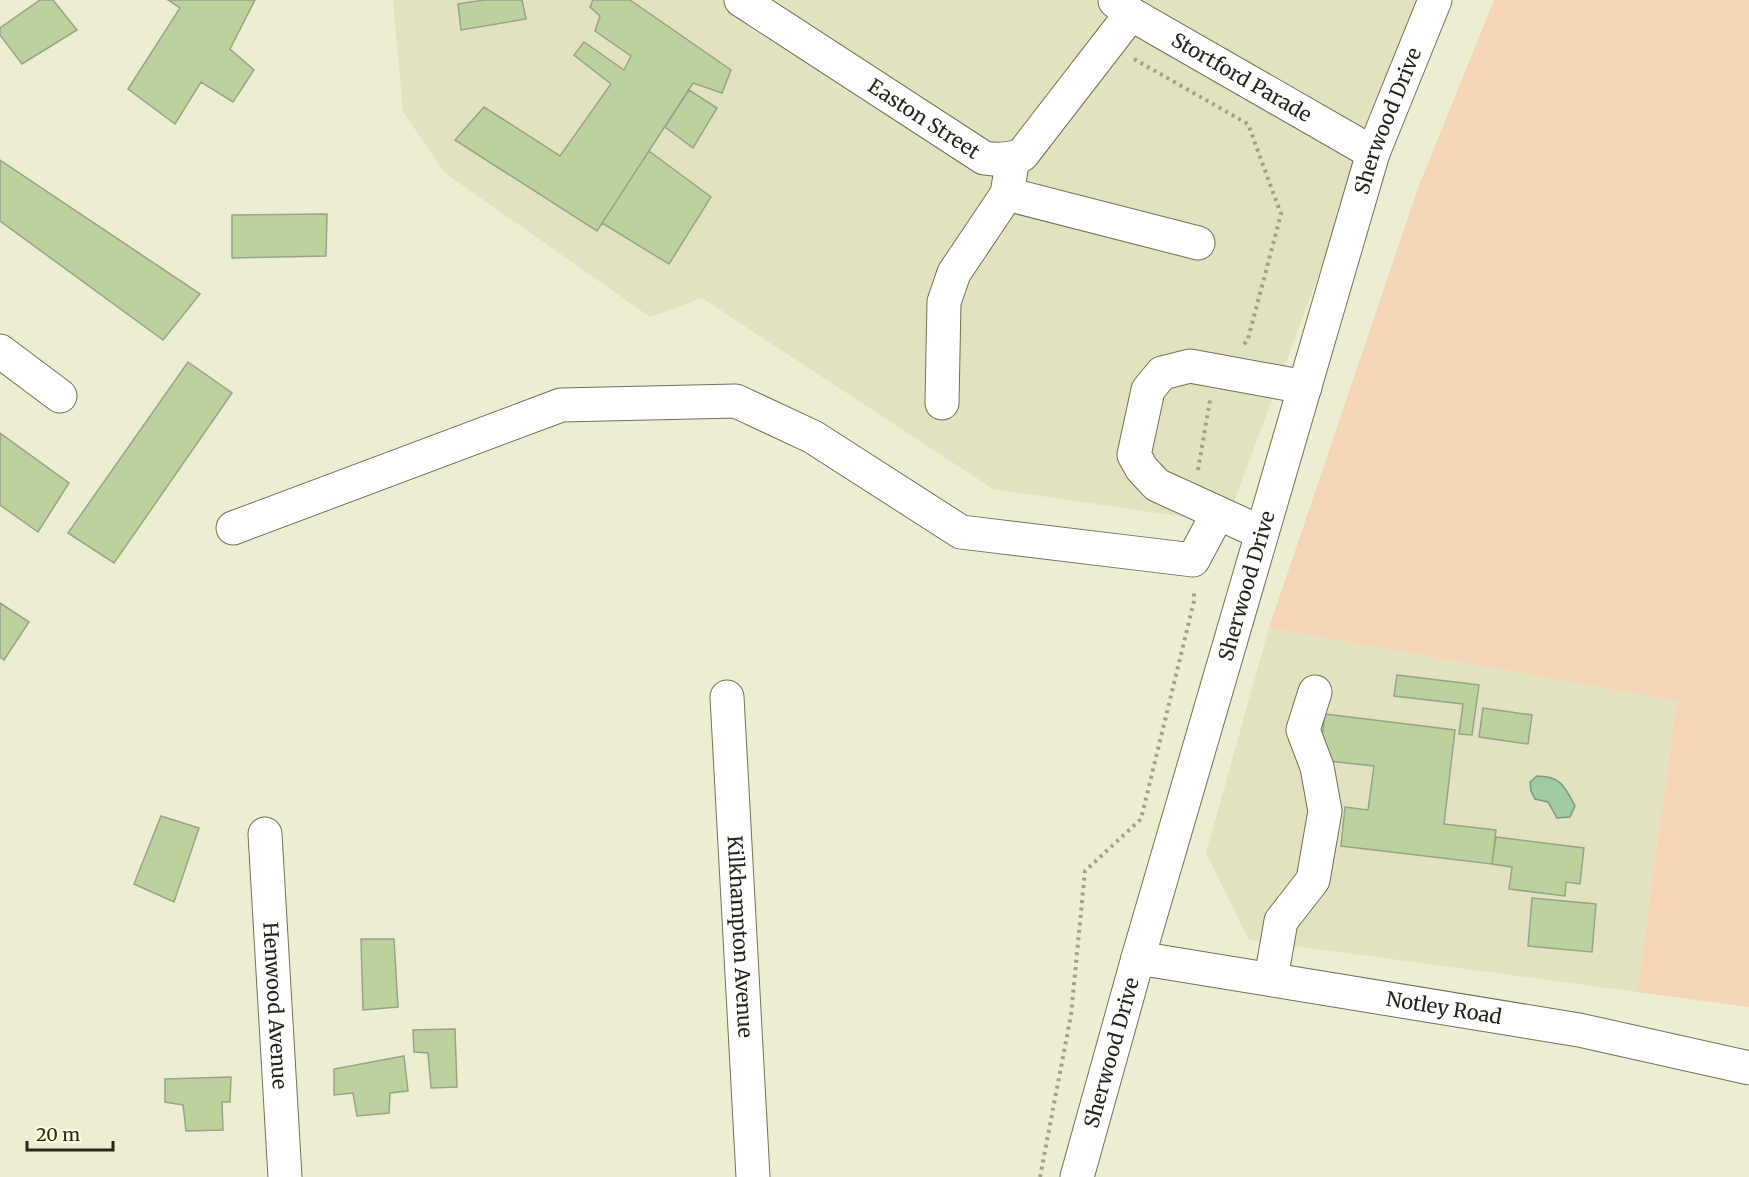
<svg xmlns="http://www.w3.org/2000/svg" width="1749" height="1177" viewBox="0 0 1749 1177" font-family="Merriweather,serif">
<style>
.built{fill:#e2e2bf}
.green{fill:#f6d5b4}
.water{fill:#9fcca2;stroke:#7b9a7a;stroke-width:1.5}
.building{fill:#bbd29d;stroke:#98a38a;stroke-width:1.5}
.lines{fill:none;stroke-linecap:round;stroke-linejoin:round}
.minor-casing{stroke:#727158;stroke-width:35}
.path{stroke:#a1a18b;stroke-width:4;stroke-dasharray:3 4.5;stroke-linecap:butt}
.minor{stroke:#fff;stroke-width:33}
.labels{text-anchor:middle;stroke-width:4.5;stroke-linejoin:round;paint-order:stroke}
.street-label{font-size:20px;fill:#26261b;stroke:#fafbde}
</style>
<rect width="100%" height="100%" fill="#ededd1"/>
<path class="built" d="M393 0H1421L1226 523 993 489 702 298 650 317 445 173 403 112Z
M1269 628 1677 701 1637 992 1249 940 1206 853Z"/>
<path class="green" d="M1494 0H1749V1007L1637 992 1677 701 1269 628 1418 188Z"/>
<path class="water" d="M1537 776C1561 776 1565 787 1575 806L1570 817 1557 818 1548 802 1535 799 1531 791 1530 782Z"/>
<path class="building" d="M40 0H53L77 30 22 64 0 35V28Z
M168 0H255L230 49 254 70 233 102 201 82 175 124 128 89 180 8Z
M484 0H522L526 19 461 30 458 4Z
M593 0H630L731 70 722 93 693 83 597 231 455 140 484 107 560 156 611 84 574 55 584 42 624 70 631 56 595 31 600 16 590 7Z
M689 90 717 108 693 148 665 127Z
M649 151 711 197 669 264 602 223Z
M0 160 200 294 163 340 0 221Z
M327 214 326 256 232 258V215Z
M188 362 232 393 114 563 68 533Z
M0 433 69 483 38 532 0 505Z
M0 603 29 622 4 660 0 657Z
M1397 675 1479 685 1472 735 1459 734 1463 704 1394 696Z
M1483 708 1532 715 1528 744 1479 737Z
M1325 714 1455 730 1444 824 1496 830 1492 864 1341 846 1345 807 1368 810 1374 766 1319 760Z
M161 816 199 828 174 902 134 884Z
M1496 837 1584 848 1580 884 1566 882 1565 896 1509 889 1512 867 1492 864Z
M1532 898 1596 904 1592 952 1528 946Z
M361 939H394L398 1007 363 1010Z
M455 1029 457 1087 431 1088 428 1053 414 1052 413 1030Z
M404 1056 408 1091 390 1093 389 1113 357 1116 353 1093 334 1095V1069Z
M231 1077 230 1102H222L223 1130 186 1131 183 1105 165 1102V1079Z"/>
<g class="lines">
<defs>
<g id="minor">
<path id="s1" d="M741 0 984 158C997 160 1009 160 1022 155L1131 14"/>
<path id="s2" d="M1115 1 1131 14 1373 153"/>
<path d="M1007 194 1198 243"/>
<path d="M0 351 60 396"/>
<path d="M942 403 944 302 954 273 1007 194 1013 158"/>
<path d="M233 528 561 405 736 401 813 437 961 532 1193 560 1218 513"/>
<path d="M1262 533 1157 485 1142 469 1134 455 1148 390 1162 373 1190 366 1305 387"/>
<path id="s3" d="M727 697 753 1177"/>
<path id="s4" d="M265 834 285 1177"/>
<path id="s5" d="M1138 958 1579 1030 1749 1068"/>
<path d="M1271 979 1281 921 1313 880 1325 811 1317 767 1303 730 1315 692"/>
<path id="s6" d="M1077 1177 1138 958 1373 153 1435 0"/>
</g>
</defs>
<use href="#minor" class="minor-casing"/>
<path class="path" d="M1134 59 1248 124 1281 214 1248 339 1243 346
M1198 470 1210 400
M1040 1177 1071 1015 1085 871 1141 819 1194 601V591"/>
<use href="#minor" class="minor"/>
</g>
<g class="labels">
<g class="street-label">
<text dy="7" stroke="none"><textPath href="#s2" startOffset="148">Stortford Parade</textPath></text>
<text dy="7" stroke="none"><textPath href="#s1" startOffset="218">Easton Street</textPath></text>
<text dy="7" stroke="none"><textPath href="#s6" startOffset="1101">Sherwood Drive</textPath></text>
<text dy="7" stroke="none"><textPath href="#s6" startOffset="615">Sherwood Drive</textPath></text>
<text dy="7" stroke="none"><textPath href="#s3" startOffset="240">Kilkhampton Avenue</textPath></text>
<text dy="7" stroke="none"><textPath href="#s4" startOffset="172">Henwood Avenue</textPath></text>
<text dy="7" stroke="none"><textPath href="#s5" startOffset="310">Notley Road</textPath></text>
<text dy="7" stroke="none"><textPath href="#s6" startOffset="129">Sherwood Drive</textPath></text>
</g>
</g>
<path d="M27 1141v9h86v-9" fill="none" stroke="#26261b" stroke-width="3"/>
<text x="36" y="1141" font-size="18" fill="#26261b" stroke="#fafbde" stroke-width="4.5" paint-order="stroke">20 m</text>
</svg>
